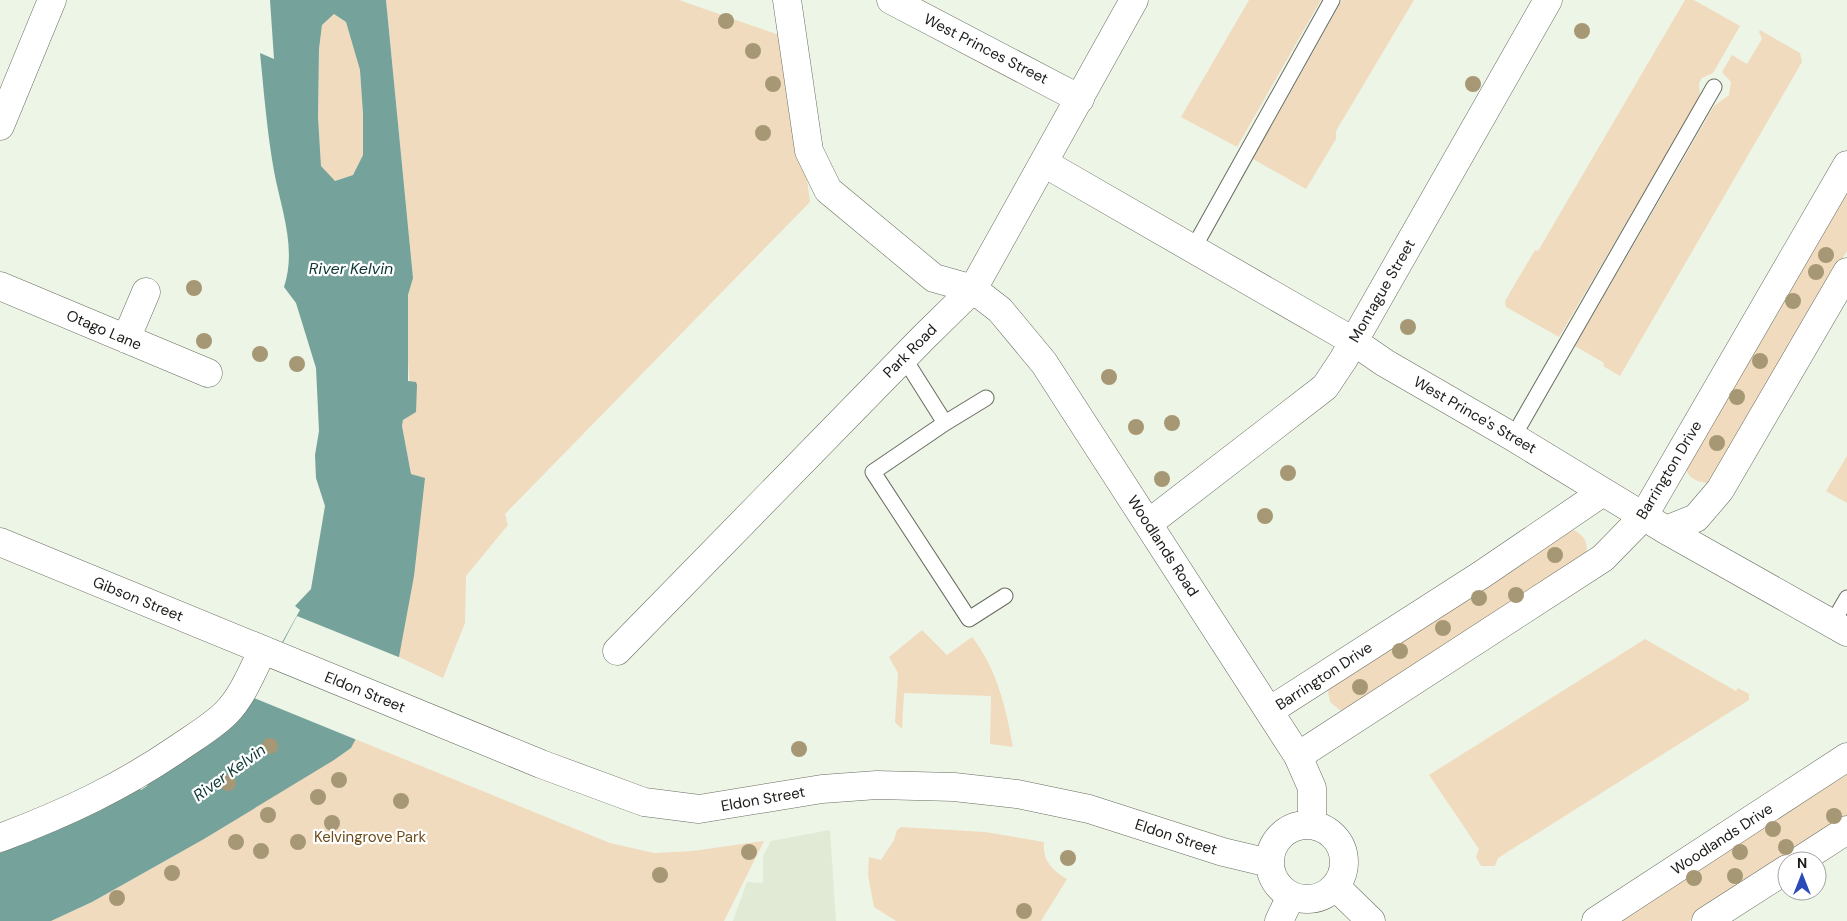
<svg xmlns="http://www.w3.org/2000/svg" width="1847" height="921" viewBox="0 0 1847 921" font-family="'DM Sans',sans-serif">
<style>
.built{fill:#e0ead5}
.green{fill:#f1dbbf}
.water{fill:#75a29b;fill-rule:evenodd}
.pier{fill:#edf5e6}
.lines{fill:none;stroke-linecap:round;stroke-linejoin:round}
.lane-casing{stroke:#676d60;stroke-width:17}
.street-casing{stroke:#676d60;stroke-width:29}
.secondary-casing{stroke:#676d60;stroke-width:29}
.lane{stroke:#fff;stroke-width:15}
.street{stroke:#fff;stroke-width:28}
.secondary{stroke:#fff;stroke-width:28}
.tree{fill:#a79875}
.labels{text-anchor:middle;stroke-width:4.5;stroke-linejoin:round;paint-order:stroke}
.street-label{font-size:15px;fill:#191c17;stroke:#fff}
.park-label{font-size:15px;fill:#6d4c19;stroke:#fff}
.water-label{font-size:16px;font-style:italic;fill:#0a3732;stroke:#fff}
</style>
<rect width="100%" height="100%" fill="#edf5e6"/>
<path class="built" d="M830 830 836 921H733L747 882 763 883V856L771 841Z"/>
<path class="green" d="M386 0H679L788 38 810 202 505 514 508 525 466 576 465 623 443 678 399 657 424 478 411 474 402 426 403 420 412 413C410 387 401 298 413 277Z
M1249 0H1321L1237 147 1181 117Z
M1342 0H1414L1336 131V139L1306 189 1253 159Z
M1685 0H1694L1740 26 1713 73 1702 78 1699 83 1700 97 1559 337 1506 307 1505 301 1535 250 1538 251Z
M334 14 346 22 360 70 363 114V155L353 175 334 181 321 166 318 117 319 49 322 25Z
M1760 30 1800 53 1802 62 1620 376 1603 366 1604 363 1575 346 1714 106 1729 95 1731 82 1722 72 1732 55 1747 64 1762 39 1759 32Z
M1847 187V251L1719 472 1708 483C1697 482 1686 478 1686 465Z
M1847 456V503L1826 491Z
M1574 530C1586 537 1590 545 1584 558L1349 710 1341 711 1330 702 1328 691 1333 684 1569 531Z
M922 630 947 655 972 637C997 669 1006 708 1013 747L990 744 991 696 904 693 902 729 895 722 898 673 889 657Z
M1645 639 1736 691 1738 688 1749 694V700L1498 858 1495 866H1481L1476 857 1479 849 1429 775Z
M355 739 610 843 654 853 692 851 764 841 724 921H51L92 902 204 839 351 748Z
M1847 768V820L1689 921H1609Z
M901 827 985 832 1044 842C1042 860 1052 870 1067 879L1041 921H896L874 907 868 875 869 857 881 860 894 840 897 830Z"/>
<path class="water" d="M270 0H386L413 278 408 295V381L416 382 417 385 416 412 403 420 402 426 411 474 425 478 414 576 399 657 351 748 334 760 204 839 92 902 51 921H0V853L66 825 139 788 141 790 147 786 148 783 191 753 194 755 198 752 275 655 300 610 295 606 311 589 325 506 316 478 315 455 319 431 316 368 296 303 284 287C297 248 281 209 274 171 267 132 264 92 260 53L274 59ZM334 14 346 22 360 70 363 114V155L353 175 335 181 321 166 318 117 319 49 322 25Z"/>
<path class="pier" d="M297 616 401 658 357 740 254 698Z"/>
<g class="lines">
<defs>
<path id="lane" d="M1193 249 1332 0
M904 358 945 423 873 472 969 619 1005 596
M945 423 986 398
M1513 437 1714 87
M1832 624 1847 598"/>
<path id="street" d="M787 0 809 151 828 190 934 278 973 289
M891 0 1080 99
M0 126 52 0
M1044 163 1353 341 1385 363 1513 437 1666 530 1847 632
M0 286 208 373
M126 339 146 292
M1149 523 1325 387 1343 360 1548 0
M1666 530 1696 518 1720 490 1847 272
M617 651 924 337 973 289
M1269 711 1481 575 1603 492
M1298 756 1603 558 1643 517 1847 165
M0 838C66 813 122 787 180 747 196 736 213 726 226 713 243 696 252 671 263 650
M1799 861 1847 830
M1279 921 1291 896
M1596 921 1847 757
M1706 921 1787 869"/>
<path id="secondary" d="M1134 0 973 289 1000 310 1044 363 1298 756 1312 788V824
M0 542 541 764 644 802 699 809 822 789 877 785 954 787 1017 794 1089 809 1223 852 1269 863
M1270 862a37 37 0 1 1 74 0a37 37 0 1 1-74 0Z
M1335 886 1371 921"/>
</defs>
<use href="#lane" class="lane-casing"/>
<use href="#street" class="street-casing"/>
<use href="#secondary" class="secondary-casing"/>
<use href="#lane" class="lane"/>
<use href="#street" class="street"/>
<use href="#secondary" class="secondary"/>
</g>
<g class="tree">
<circle cx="726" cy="21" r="8"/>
<circle cx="1582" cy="31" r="8"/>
<circle cx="753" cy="51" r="8"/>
<circle cx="773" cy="84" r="8"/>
<circle cx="1473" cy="84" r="8"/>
<circle cx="763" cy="133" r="8"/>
<circle cx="1826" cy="255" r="8"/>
<circle cx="1816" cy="272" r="8"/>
<circle cx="194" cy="288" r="8"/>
<circle cx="1793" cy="301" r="8"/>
<circle cx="1408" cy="327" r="8"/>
<circle cx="204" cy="341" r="8"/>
<circle cx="260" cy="354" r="8"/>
<circle cx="1760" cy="361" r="8"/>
<circle cx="297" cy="364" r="8"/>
<circle cx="1109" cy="377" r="8"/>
<circle cx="1737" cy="397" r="8"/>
<circle cx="1172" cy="423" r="8"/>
<circle cx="1136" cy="427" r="8"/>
<circle cx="1717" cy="443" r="8"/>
<circle cx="1288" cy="473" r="8"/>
<circle cx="1162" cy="479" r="8"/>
<circle cx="1265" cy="516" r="8"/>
<circle cx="1555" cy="555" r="8"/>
<circle cx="1516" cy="595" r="8"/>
<circle cx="1479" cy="598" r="8"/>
<circle cx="1443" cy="628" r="8"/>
<circle cx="1400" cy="651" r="8"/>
<circle cx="1360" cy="687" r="8"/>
<circle cx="270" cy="746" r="8"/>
<circle cx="799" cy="749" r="8"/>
<circle cx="339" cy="780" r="8"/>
<circle cx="228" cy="783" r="8"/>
<circle cx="318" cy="797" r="8"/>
<circle cx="401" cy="801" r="8"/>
<circle cx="268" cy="815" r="8"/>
<circle cx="1834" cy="816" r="8"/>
<circle cx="332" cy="823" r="8"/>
<circle cx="1773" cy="829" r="8"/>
<circle cx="236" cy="842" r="8"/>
<circle cx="298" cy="842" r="8"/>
<circle cx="1786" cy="847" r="8"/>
<circle cx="261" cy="851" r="8"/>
<circle cx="749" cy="852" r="8"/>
<circle cx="1740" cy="852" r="8"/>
<circle cx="1068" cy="858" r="8"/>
<circle cx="172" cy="873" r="8"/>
<circle cx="660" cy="875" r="8"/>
<circle cx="1735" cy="876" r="8"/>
<circle cx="1694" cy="878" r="8"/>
<circle cx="117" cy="898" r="8"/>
<circle cx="1024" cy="911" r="8"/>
</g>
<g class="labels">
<g class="street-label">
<text transform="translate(986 49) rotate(27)" y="5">West Princes Street</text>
<text transform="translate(1382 291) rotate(-60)" y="5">Montague Street</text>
<text transform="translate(104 330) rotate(23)" y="5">Otago Lane</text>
<text transform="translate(910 351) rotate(-45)" y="5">Park Road</text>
<text transform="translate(1475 415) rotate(30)" y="5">West Prince's Street</text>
<text transform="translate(1669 470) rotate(-59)" y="5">Barrington Drive</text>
<text transform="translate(1163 546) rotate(57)" y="5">Woodlands Road</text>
<text transform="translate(138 599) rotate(22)" y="5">Gibson Street</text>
<text transform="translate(1324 676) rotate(-33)" y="5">Barrington Drive</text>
<text transform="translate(365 692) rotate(22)" y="5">Eldon Street</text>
<text transform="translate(763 799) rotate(-10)" y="5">Eldon Street</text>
<text transform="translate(1176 837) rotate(18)" y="5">Eldon Street</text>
<text transform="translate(1722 839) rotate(-33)" y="5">Woodlands Drive</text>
</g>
<g class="park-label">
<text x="370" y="842">Kelvingrove Park</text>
</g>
<g class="water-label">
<text x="351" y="274">River Kelvin</text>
<text transform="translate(229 772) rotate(-36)" y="6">River Kelvin</text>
</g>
</g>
<g transform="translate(1802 876)"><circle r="24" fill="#ffffff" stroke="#a3a4a2"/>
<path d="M0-4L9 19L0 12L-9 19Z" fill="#2b4aba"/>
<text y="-8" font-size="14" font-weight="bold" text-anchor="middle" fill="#191c17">N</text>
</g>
</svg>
